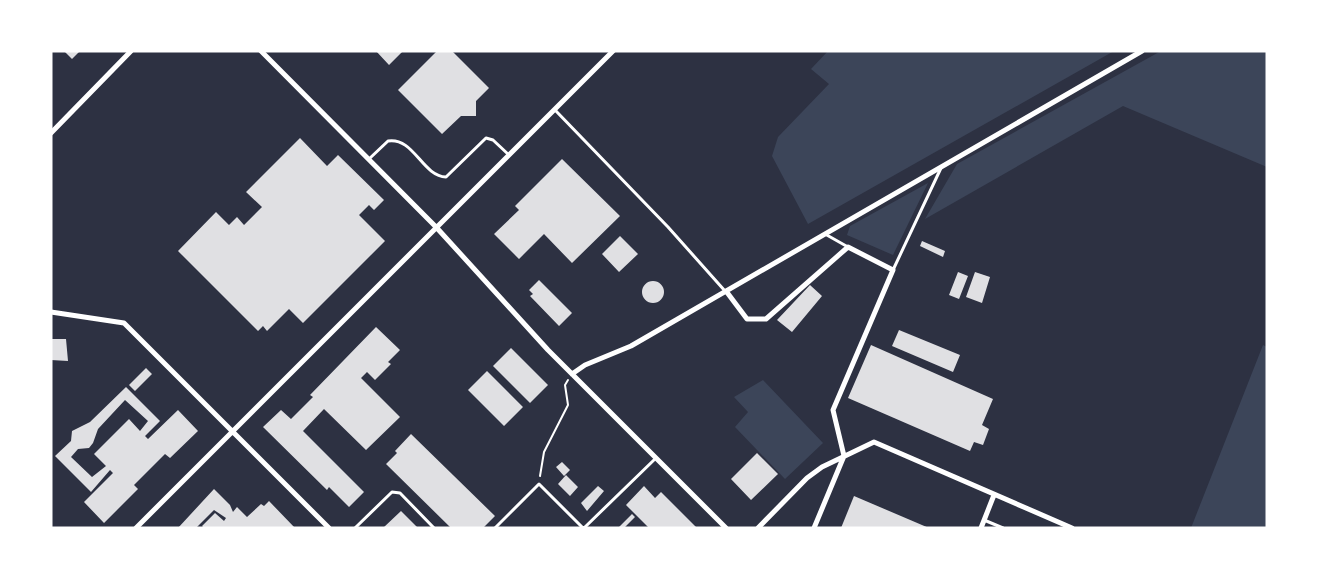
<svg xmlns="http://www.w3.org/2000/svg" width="1318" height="579" viewBox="0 0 1318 579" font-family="'Titillium Web',sans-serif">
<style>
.green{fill:#3c4559}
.building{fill:#e0e0e3;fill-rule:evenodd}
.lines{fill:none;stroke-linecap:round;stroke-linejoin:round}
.path{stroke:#fff;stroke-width:2}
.service{stroke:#fff;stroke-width:3}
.minor{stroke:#fff;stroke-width:5}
</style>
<rect width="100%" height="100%" fill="#2d3142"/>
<path class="green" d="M828 51H1114L808 224 772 156 778 137 829 84 811 69Z
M1161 51H1267V167L1123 106 925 219 957 164Z
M928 183 893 255 847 235 850 226Z
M1263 345 1267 347V528H1191Z
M763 380 823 443 785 479 735 427 748 412 734 397Z"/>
<path class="building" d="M64 51H80L72 59Z
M376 51H403L389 65Z
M437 51H452L489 88 476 101V116H461L442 134 398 90Z
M300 138 327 166 338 155 384 200 374 210 369 205 359 215 385 241 303 323 289 309 267 331 263 326 258 331 178 251 216 212 229 225 237 217 244 225 262 207 246 192Z
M562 159 620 216 572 263 544 234 519 259 494 234 519 210 515 206Z
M620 236 638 254 619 272 602 254Z
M922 241 945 251 943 257 920 246Z
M958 272 968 276 959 299 949 295Z
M975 272 990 277 982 303 966 297Z
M539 280 572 313 559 326 530 296 533 294 529 290Z
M642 292a11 11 0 1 1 22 0a11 11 0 1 1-22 0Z
M810 285 822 296 792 332 777 320Z
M376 327 400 350 388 362 391 364 375 380 367 372 361 378 400 417 366 450 324 409 303 431 364 492 349 507 329 487 327 490 263 427 281 410 291 419 313 397 310 395Z
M899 330 960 355 953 372 892 346Z
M51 339H66L68 361 51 360Z
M871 345 993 399 982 425 989 429 983 445 974 442 970 451 848 398Z
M511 348 548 385 530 403 493 366Z
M146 368 152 374 135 391 129 385Z
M487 371 523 407 504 426 468 390Z
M126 387 160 421 145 436 148 439 178 410 198 431 170 458 165 454 134 485 138 489 104 523 84 502 113 473 110 470 91 492 55 456 71 441 72 431 90 422ZM125 400 148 421 140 431 129 419 94 454 106 466 92 477 71 457 78 449 89 448 93 443 98 429Z
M411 434 495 516 483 528H451L386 464 397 453 395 451Z
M757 453 778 474 751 500 731 479Z
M562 462 570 470 564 476 556 467Z
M566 475 578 487 570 496 558 484Z
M598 486 604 491 587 511 581 503Z
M644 486 655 498 661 492 697 528H649L626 505Z
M214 489 230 505 233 512 237 507 247 517 261 504 264 506 269 501 295 528H204L202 526 215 513 224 521 226 518 214 510 196 528H178Z
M854 496 929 528H841Z
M401 511 418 528H383Z
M632 514 635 517 624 528H618Z"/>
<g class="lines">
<path class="path" d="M540 476 544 452 568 405 565 385 568 380"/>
<path class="service" d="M555 110 668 227 725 291
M369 159 388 141C414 137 422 176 446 177L486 138 493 140 509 155
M825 234 848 247
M893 270 941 168
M984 520 1003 528
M355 528 392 492 400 493 434 528
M495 528 539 484 583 528
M584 528 656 458"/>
<path class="minor" d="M261 51 436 227 548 350 726 528
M51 133 131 51
M726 291 747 319H766L848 247 893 270 833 410 844 456 814 528
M51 312 124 323 329 528
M572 374 585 365 631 346 1142 51
M136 528 613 51
M758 528 807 478 822 467 874 442 1072 528
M981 528 994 495"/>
</g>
<rect width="1318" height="579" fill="none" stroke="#ffffff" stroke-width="105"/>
</svg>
